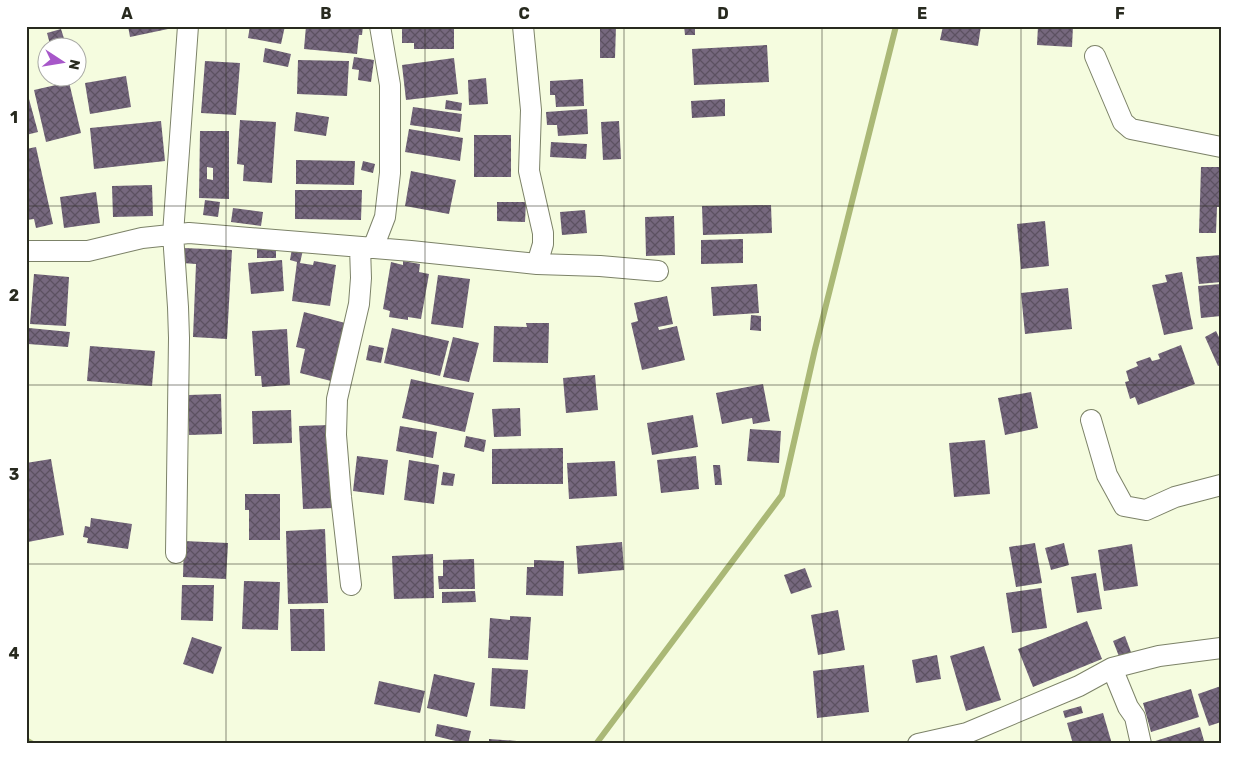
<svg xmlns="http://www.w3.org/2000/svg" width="1247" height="770" viewBox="0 0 1247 770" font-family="Rubik,sans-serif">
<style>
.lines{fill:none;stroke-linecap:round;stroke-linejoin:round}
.stream{stroke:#aab876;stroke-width:6}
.building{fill:url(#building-cross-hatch);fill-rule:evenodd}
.minor-casing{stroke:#7c8268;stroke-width:22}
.minor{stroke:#fff;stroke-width:20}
.grid{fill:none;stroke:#282a1f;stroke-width:1;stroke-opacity:0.55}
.neatline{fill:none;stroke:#282a1f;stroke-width:2}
.grid-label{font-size:16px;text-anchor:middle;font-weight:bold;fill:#282a1f}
</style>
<defs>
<pattern id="building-cross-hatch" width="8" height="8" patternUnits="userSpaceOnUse" patternTransform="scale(1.25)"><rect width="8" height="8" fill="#76687e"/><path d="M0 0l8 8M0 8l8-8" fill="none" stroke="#5c5161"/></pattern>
</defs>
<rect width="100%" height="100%" fill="#f5fcdf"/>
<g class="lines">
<path class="stream" d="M26 740 33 744
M596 744 782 495 815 349 896 26"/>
</g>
<path class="building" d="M128 26H167L168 29 130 37Z
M250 26H285L281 44 248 38Z
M306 26H363L362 35H359L357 54 304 49Z
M402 26H454V49H414V43H402Z
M600 26H616L615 58H600Z
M684 26H695V35H685Z
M943 26H981L978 46 940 40Z
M1038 26H1073L1072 47 1037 45Z
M61 29 67 48H51L47 33Z
M767 45 769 82 694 85 692 49Z
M265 48 291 54 288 67 263 62Z
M354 57 374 60 371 82 358 80 359 70 352 69Z
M454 58 458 94 406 100 402 65Z
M298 60 349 61 347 96 297 94Z
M205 61 240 63 236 115 201 113Z
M126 76 131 107 90 114 85 83Z
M486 78 488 104 469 105 468 80Z
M583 79 584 106 556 107 555 95H550V81Z
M69 82 81 133 46 142 34 90Z
M29 99 38 132 26 135V100Z
M725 99V116L692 118 691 101Z
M446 100 462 103 461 111 445 109Z
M413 107 462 114 460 132 410 125Z
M587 109 588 134 558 136 557 125H547L546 112Z
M296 112 329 117 326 136 294 131Z
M240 120 276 122 272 183 243 181 244 165 237 164Z
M161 121 165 161 94 169 90 128Z
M619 121 621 159 603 160 601 122Z
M409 129 463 138 460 161 405 152Z
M200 131H229V199L199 198ZM207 167 213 168V180L207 179Z
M474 135H511V177H474Z
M551 142 587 144 586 159 550 157Z
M36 147 53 224 36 228 34 219 26 220V149Z
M296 160 355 161 354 185 296 184Z
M363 161 375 164 373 173 361 170Z
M1201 167H1221V207H1217L1216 233H1199Z
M411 171 456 180 449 214 405 206Z
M152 185 153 216 113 217 112 186Z
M295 190H362L361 220 295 219Z
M96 192 100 223 64 228 60 197Z
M205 200 220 202 218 217 203 215Z
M497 202H526L525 222 497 221Z
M771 205 772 233 703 235 702 206Z
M233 208 263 212 261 226 231 222Z
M585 210 587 233 562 235 560 212Z
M674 216 675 255 646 256 645 217Z
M1045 221 1049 266 1021 269 1017 224Z
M743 239V263L701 264V240Z
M257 247H276V258H257Z
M183 248 232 250 227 339 193 337 196 264 182 263Z
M292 248 303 250 300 263 313 265 314 261 336 265 330 306 292 301 297 262 290 260Z
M1221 255V282L1199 284 1196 257Z
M282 260 284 291 251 294 248 263Z
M403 261 420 264 419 272 429 274 421 319 408 317V320L389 317 390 311 383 309 391 262 403 265Z
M1182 272 1193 329 1164 335 1152 285 1167 282 1165 275Z
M34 274 69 277 66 326 30 324Z
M438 275 470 279 463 328 431 324Z
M757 284 759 313 713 316 711 287Z
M1221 284V316L1201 318 1198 286Z
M1068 288 1072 329 1025 334 1021 293Z
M667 296 673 324 658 327 659 330 677 326 685 360 642 370 631 323 638 321 634 303Z
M304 312 345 323 331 381 300 373 305 349 296 347Z
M751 315 761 316V331L750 330Z
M526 323H549L548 363 493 362 494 326 527 327Z
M29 328 70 332 68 347 28 344Z
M392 328 449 341 440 376 384 363Z
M287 329 290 385 262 387 261 376H255L252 331Z
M1216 331 1221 341V365L1218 366 1205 337Z
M453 337 479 343 469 382 443 377Z
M369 345 384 348 381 363 366 360Z
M1181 345 1195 384 1138 405 1135 397 1130 399 1125 382 1129 381 1126 371 1138 366 1136 362 1150 357 1152 361 1160 359 1158 354Z
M90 346 155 351 152 386 87 381Z
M595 375 598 410 566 413 563 378Z
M411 379 474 393 465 432 402 418Z
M763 384 770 421 753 424 752 418 722 424 716 393Z
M1031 392 1038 428 1005 435 998 398Z
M221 394 222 434 189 435 188 395Z
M520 408 521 436 494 437 492 409Z
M291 410 292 443 253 444 252 411Z
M693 415 698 447 652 455 647 423Z
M330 425 334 508 303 509 299 426Z
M400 426 437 432 433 458 396 451Z
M750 429 781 431 779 463 747 461Z
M466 436 486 440 484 452 464 447Z
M985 440 990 494 954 497 949 443Z
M563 448V484H492V449Z
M357 456 388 460 384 495 353 491Z
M696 456 699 489 661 493 657 460Z
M51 459 64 535 28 542 26 533V463Z
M409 460 439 465 434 504 404 500Z
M615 461 617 496 569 499 567 463Z
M713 465H720L722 485H715Z
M443 472 455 474 453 486 441 485Z
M245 494H280V540H249V510H245Z
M91 518 132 524 128 549 87 543 88 538 83 537 85 526 90 527Z
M325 529 328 603 288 604 286 531Z
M184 541 228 543 226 579 183 577Z
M622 542 624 570 578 574 576 546Z
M1035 543 1042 583 1016 587 1009 547Z
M1064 543 1069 565 1051 570 1045 548Z
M1132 544 1138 586 1104 591 1098 550Z
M433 554 434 598 394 599 392 556Z
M474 559 475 589H439L438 576H443V560Z
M534 560 564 561 563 596 526 595 527 567H534Z
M805 568 812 587 791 594 784 575Z
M1096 573 1102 609 1077 613 1071 577Z
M244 581 280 582 278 630 242 629Z
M182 585H214L213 621 181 620Z
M1041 588 1047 628 1012 633 1006 593Z
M475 591 476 602 442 603V592Z
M290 609H324L325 651H291Z
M838 610 845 650 818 655 811 615Z
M510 616 531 617 528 660 488 658 490 618 510 620Z
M1087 621 1102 659 1033 687 1018 649Z
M1125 636 1132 655 1120 659 1113 641Z
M192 637 222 647 213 674 183 664Z
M984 646 1001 700 966 711 950 656Z
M937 655 941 679 916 683 912 660Z
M864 665 869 712 817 718 813 671Z
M492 668 528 670 525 709 490 706Z
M434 674 475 683 467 717 427 708Z
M379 681 425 691 420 713 374 704Z
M1221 686V722L1209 726 1198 694Z
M1191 689 1199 717 1151 732 1143 703Z
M1081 706 1083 713 1065 718 1063 711Z
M1103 713 1112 744H1073L1067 723Z
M437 724 471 731 468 744 435 736Z
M1200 727 1205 744H1149V743Z
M489 739 517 741V744H489Z"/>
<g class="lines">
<defs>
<path id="minor" d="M523 26 531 110 529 171 543 233V244L537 264
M1095 56 1123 122 1131 129 1221 147
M373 248 385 217 390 173V85L380 26
M26 251H88L142 238 189 233 411 251 537 264 600 266 658 271
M1091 420 1107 475 1124 506 1146 510 1175 497 1221 485
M176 553 179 338 178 307 173 234 188 26
M351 585 341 497 336 435 337 399 359 304 361 278 360 247
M1112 668 1159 656 1221 648
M918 744 967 733 1079 686 1112 668 1128 707 1135 717 1141 744"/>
</defs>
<use href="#minor" class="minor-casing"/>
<use href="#minor" class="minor"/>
</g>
<path class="grid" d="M226 26V744M425 26V744M624 26V744M822 26V744M1021 26V744M26 206H1221M26 385H1221M26 564H1221"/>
<rect width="1247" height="770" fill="none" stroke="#ffffff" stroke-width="55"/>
<g transform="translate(62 62) rotate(102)"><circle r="24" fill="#ffffff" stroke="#a9aaa5"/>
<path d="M0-4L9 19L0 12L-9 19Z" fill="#a757c9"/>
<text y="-8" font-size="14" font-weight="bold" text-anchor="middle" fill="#282a1f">N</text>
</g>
<rect x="28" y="28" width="1192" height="714" class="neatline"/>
<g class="grid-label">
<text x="127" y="19">A</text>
<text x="326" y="19">B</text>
<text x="524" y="19">C</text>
<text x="723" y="19">D</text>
<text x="922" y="19">E</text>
<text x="1120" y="19">F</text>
<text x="14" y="123">1</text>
<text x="14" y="301">2</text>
<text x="14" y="480">3</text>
<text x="14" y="659">4</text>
</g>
</svg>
